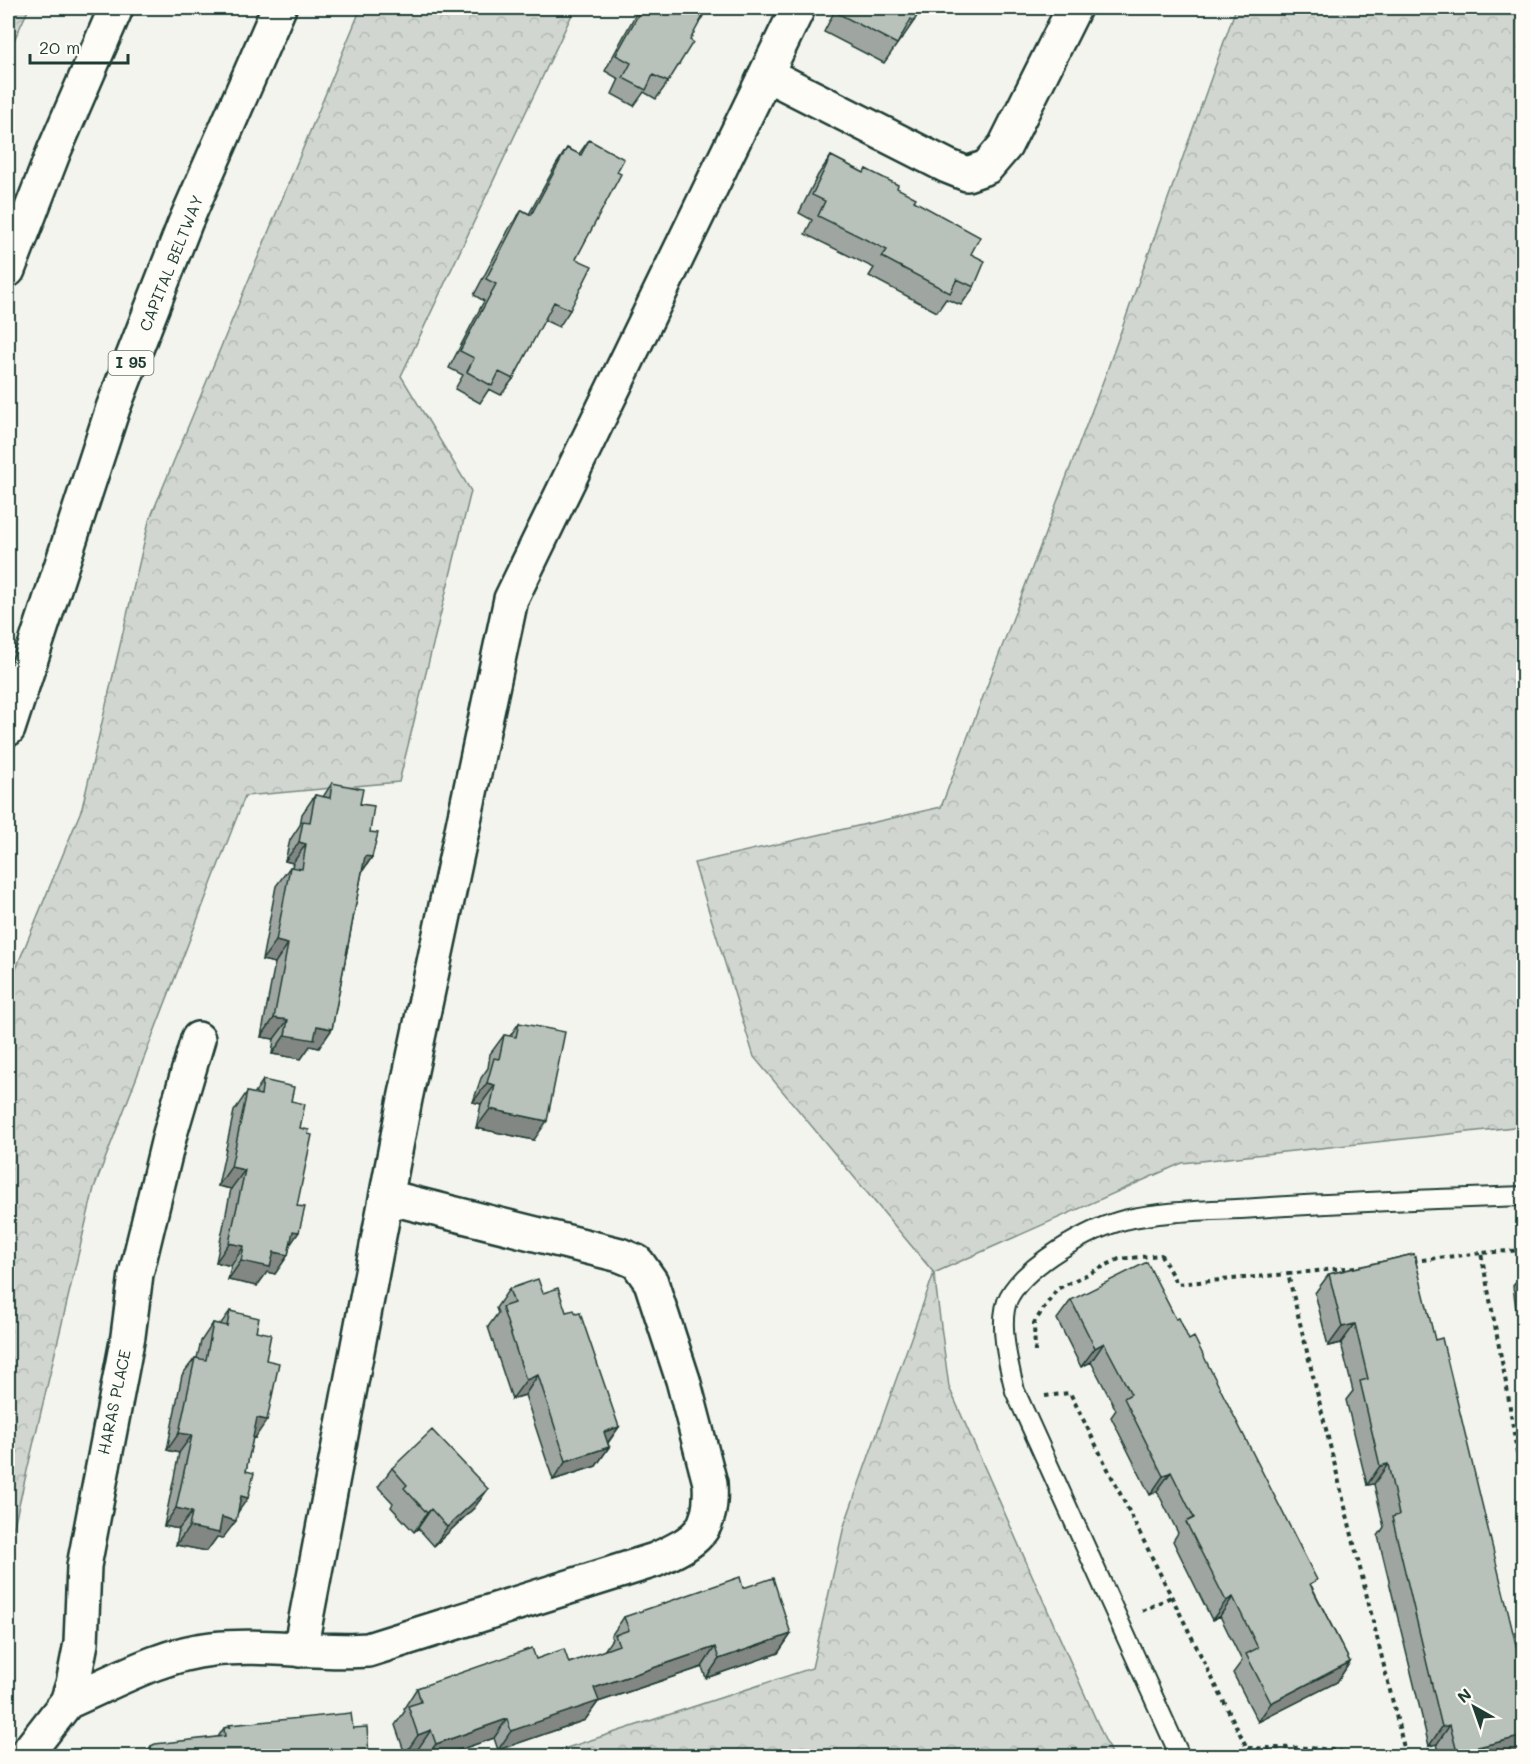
<svg xmlns="http://www.w3.org/2000/svg" width="1531" height="1764" viewBox="0 0 1531 1764" font-family="Mali,sans-serif">
<style>
.forest{fill:url(#forest-crowns);stroke:#788a82;stroke-width:1.5}
.lines{fill:none;stroke-linecap:round;stroke-linejoin:round}
.service-casing{stroke:#1f3d34;stroke-width:22}
.minor-casing{stroke:#1f3d34;stroke-width:38}
.motorway-casing{stroke:#1f3d34;stroke-width:38}
.path{stroke:#1f3d34;stroke-width:4;stroke-dasharray:4.5 4.5;stroke-linecap:butt}
.service{stroke:#fdfcf7;stroke-width:18}
.minor{stroke:#fdfcf7;stroke-width:33}
.motorway{stroke:#fdfcf7;stroke-width:33}
.wall{fill:#9fa6a1;stroke:#1f3d34;stroke-width:1.5}
.shaded-wall{fill:#828783;stroke:#1f3d34;stroke-width:1.5}
.building{fill:#b9c1bb;stroke:#1f3d34;stroke-width:1.5}
.labels{text-anchor:middle;stroke-width:5;stroke-linejoin:round;paint-order:stroke}
.shield{fill:#fdfcf7;stroke:#62766e;stroke-width:1.5}
.shield-label{font-size:15px;font-weight:bold;fill:#1f3d34}
.street-label{font-size:16px;fill:#1f3d34;stroke:#fdfcf7}
</style>
<defs>
<pattern id="forest-crowns" width="20" height="18" patternUnits="userSpaceOnUse" patternTransform="scale(1.5)"><rect width="20" height="18" fill="#d1d6d1"/><path d="M2 6a3 3 0 1 1 6 0M12 15a3 3 0 1 1 6 0" fill="none" stroke="#b3b9b4"/></pattern>
</defs>
<rect width="100%" height="100%" fill="#f4f4ef"/>
<filter id="ink" filterUnits="userSpaceOnUse"><feTurbulence type="fractalNoise" baseFrequency=".0167" numOctaves="2"/><feDisplacementMap in="SourceGraphic" scale="12" xChannelSelector="R" yChannelSelector="G"/><feConvolveMatrix kernelMatrix="1 2 1 2 8 2 1 2 1" color-interpolation-filters="sRGB"/></filter>
<g filter="url(#ink)">
<path class="forest" d="M8 8H29L8 53Z
M361 8H575L401 376 471 491 399 782 245 796 94 1188 8 1551V988L82 808 149 521Z
M1236 8H1523V1126L1182 1163 934 1273 949 1387 1112 1756H542L812 1668 844 1526 934 1273 754 1057 694 863 941 807 1105 376Z"/>
<g class="lines">
<defs>
<path id="service" d="M1180 1756 1015 1391C1009 1367 997 1320 1009 1297 1027 1264 1089 1229 1124 1220 1166 1210 1213 1211 1256 1208 1345 1202 1434 1199 1524 1196"/>
<path id="minor" d="M766 74 947 166 967 174 987 167 1005 146 1074 8
M300 1650 405 1099 511 599 798 8
M67 1702C113 1682 162 1654 212 1649 264 1643 316 1654 368 1650L655 1560C696 1541 713 1532 710 1483L683 1380 651 1282 637 1262 620 1255 387 1197
M25 1756 67 1702 73 1684 81 1643 84 1566 128 1336 136 1274 170 1134 198 1039"/>
<path id="motorway" d="M8 270 54 151 116 8
M8 729 113 408 185 223 279 8"/>
</defs>
<use href="#service" class="service-casing"/>
<use href="#minor" class="minor-casing"/>
<use href="#motorway" class="motorway-casing"/>
<path class="path" d="M1524 1250 1481 1253 1507 1388 1524 1499
M1413 1261 1481 1253
M1364 1266 1288 1274 1406 1756
M1035 1352 1034 1323 1057 1289 1119 1259 1161 1255 1177 1284 1288 1274
M1045 1396 1070 1393 1247 1748C1283 1749 1323 1744 1357 1756
M1142 1611 1171 1597
M1247 1748V1756"/>
<use href="#service" class="service"/>
<use href="#minor" class="minor"/>
<use href="#motorway" class="motorway"/>
</g>
<path class="wall" d="M639 8H698L695 12 690 40 668 82 656 99 644 92 634 106 612 94 619 79 605 71Z
M835 8H921L914 21 901 40H900L884 63 824 32 836 8Z
M589 140 617 172 576 259 570 310 559 327 544 320 513 379 501 395 489 389 480 403 455 389 463 375 449 368 484 301 474 295 510 227 522 210 529 214 556 165 567 148 579 154Z
M831 156 864 173 866 169 897 188 914 201 971 254 974 287 961 305 946 299 937 312 869 276 874 268 805 234 812 220 799 213 818 175Z
M332 783 360 804 370 832 372 857 362 872 332 1029 319 1048 310 1046 301 1059 272 1054 274 1039 261 1037 275 963 262 960 276 886 290 867H292L293 863 285 861 290 840 300 825 302 814 315 795 323 797Z
M519 1023 534 1140 476 1128 481 1104 473 1102 481 1078 488 1068 490 1054 504 1035 510 1036Z
M263 1080 291 1101 300 1128 297 1206 288 1255 275 1274 267 1272 257 1286 228 1280 231 1266 216 1262 231 1189 218 1186 234 1111 247 1092 254 1094Z
M1414 1254 1523 1752 1505 1756H1440L1437 1744 1429 1746 1378 1536 1384 1527 1374 1484 1367 1485 1346 1400 1353 1391 1341 1343 1328 1346 1315 1293 1329 1274Z
M1524 1271V1339L1520 1340 1513 1286Z
M509 1289 543 1293 566 1312 619 1427 608 1443 609 1447 596 1466 553 1480 525 1395 512 1399 488 1327 498 1313 496 1308Z
M1071 1300 1312 1587 1350 1662 1337 1682 1258 1722 1233 1673 1242 1661 1220 1616 1212 1620 1173 1541 1178 1533 1157 1491 1150 1495 1111 1417 1116 1410 1091 1362 1081 1367 1057 1319Z
M230 1311 256 1331 266 1360 255 1438 253 1437 237 1513 223 1538 217 1537 207 1551 176 1545 179 1529 164 1526 179 1453 167 1450 182 1375 195 1358H197L201 1341 213 1323 220 1325Z
M392 1468 488 1489 474 1508 434 1546 418 1528 414 1532 391 1507 393 1503 378 1487Z
M743 1588 791 1634 778 1653 706 1678 702 1667 598 1702 585 1720 498 1750 494 1738 441 1756H421L418 1749 405 1754 395 1725 405 1711 404 1708 417 1688 536 1659 569 1663 604 1651 612 1639 611 1636 624 1617Z
M229 1725 353 1728 369 1756H126L145 1754 151 1746 218 1737 224 1728 227 1727Z"/>
<path class="shaded-wall" d="M299 842 306 844 293 863 285 861Z
M365 856 372 857 358 877Z
M276 941 288 944 275 963 262 960Z
M274 1018 288 1020 274 1039 261 1037Z
M317 1026 332 1029 319 1048 310 1046 301 1059 272 1054 285 1035Z
M487 1083 495 1085 481 1104 473 1102Z
M490 1109 547 1121 534 1140 476 1128Z
M231 1167 245 1170 231 1189 218 1186Z
M293 1231 299 1232 286 1251Z
M229 1243 244 1246 231 1266 216 1262Z
M274 1252 288 1255 275 1274 267 1272 257 1286 228 1280 241 1261Z
M1355 1324 1341 1343 1328 1346 1342 1327Z
M1104 1343 1091 1362 1081 1367 1095 1348Z
M538 1375 525 1395 512 1399 526 1380Z
M257 1418 267 1420 255 1438 244 1436Z
M619 1427 605 1446 604 1432Z
M179 1433 192 1435 179 1453 167 1450Z
M609 1447 596 1466 553 1480 566 1461Z
M1388 1464 1374 1484 1367 1485 1380 1466Z
M1171 1472 1157 1491 1150 1495 1163 1476Z
M488 1489 474 1508 434 1546 447 1527Z
M241 1496 248 1498 236 1515Z
M176 1508 192 1512 179 1529 164 1526Z
M431 1509 418 1528 414 1532 427 1513Z
M222 1517 236 1521 223 1538 217 1537 207 1551 176 1545 189 1527Z
M1233 1597 1220 1616 1212 1620 1226 1601Z
M791 1634 778 1653 706 1678 719 1659Z
M715 1647 702 1667 598 1702 585 1720 498 1750 511 1731 594 1688Z
M1350 1662 1337 1682 1258 1722 1271 1703Z
M507 1719 494 1738 441 1756H427L436 1744Z
M1450 1725 1437 1744 1429 1746 1442 1727Z
M431 1730 418 1749 405 1754 418 1735Z
M1524 1736 1523 1752 1505 1756H1454L1457 1752Z"/>
<path class="building" d="M642 8H698L695 12 703 16 690 40 693 42 668 82 653 75 646 90 623 78 631 63 616 55Z
M840 8H921L914 21 911 19 897 44 837 13Z
M589 140 624 159 617 172 621 174 576 259 592 266 570 310 554 302 513 379 499 372 492 386 467 372 474 358 460 351 496 284 486 279 522 210 531 215 567 148 581 155Z
M831 156 864 173 866 169 898 185 897 188 916 198 914 201 980 237 971 254 985 261 974 287 957 279 950 293 882 257 887 250 818 216 825 201 812 195Z
M332 783 363 789 360 804 374 806 370 832 378 833 372 857 365 856 332 1029 317 1026 314 1040 285 1035 288 1020 274 1018 288 944 276 941 290 867 302 869 306 844 299 842 303 821 310 822 315 795 330 798Z
M519 1023 565 1032 547 1121 490 1109 495 1085 487 1083 494 1058 499 1059 504 1035 516 1037Z
M263 1080 294 1087 291 1101 305 1104 300 1128 309 1130 308 1134 312 1135 297 1206 305 1207 299 1232 293 1231 288 1255 274 1252 270 1267 241 1261 244 1246 229 1243 245 1170 231 1167 247 1092 261 1095Z
M1414 1254 1435 1340 1442 1338 1524 1678V1736L1457 1752 1450 1725 1442 1727 1392 1517 1399 1515 1388 1464 1380 1466 1360 1381 1368 1379 1355 1324 1342 1327 1329 1274Z
M1147 1262 1176 1319 1179 1318 1189 1340 1194 1337 1317 1580 1310 1584 1350 1662 1271 1703 1246 1654 1258 1648 1233 1597 1226 1601 1186 1522 1194 1518 1171 1472 1163 1476 1124 1398 1131 1394 1104 1343 1095 1348 1071 1300Z
M538 1279 543 1293 558 1288 566 1312 574 1310 576 1314 580 1313 619 1427 604 1432 609 1447 566 1461 538 1375 526 1380 502 1307 514 1303 509 1289Z
M230 1311 259 1318 256 1331 271 1334 266 1360 279 1363 267 1420 257 1418 246 1471 254 1473 248 1498 241 1496 236 1521 222 1517 219 1533 189 1527 192 1512 176 1508 192 1435 179 1433 195 1358 206 1360 213 1323 227 1326Z
M432 1430 488 1489 447 1527 431 1509 427 1513 404 1488 407 1485 392 1468Z
M740 1577 743 1588 773 1578 791 1634 719 1659 715 1647 594 1688 599 1701 511 1731 507 1719 436 1744 431 1730 418 1735 408 1706 421 1702 417 1688 532 1648 536 1659 564 1649 569 1663 619 1645 615 1635 629 1630 624 1617Z
M351 1713 353 1728 367 1727 369 1756H126L152 1754 151 1746 155 1744 225 1736 224 1728 230 1727 229 1725Z"/>
</g>
<g class="labels">
<rect class="shield" x="108.5" y="351" width="45" height="24" rx="4.5"/>
<g class="shield-label">
<text x="131" y="368">I 95</text>
</g>
<g class="street-label">
<text transform="translate(171 263) rotate(-68)" y="6">CAPITAL BELTWAY</text>
<text transform="translate(114 1402) rotate(-78)" y="6">HARAS PLACE</text>
</g>
</g>
<rect width="1531" height="1764" fill="none" stroke="#fdfcf7" stroke-width="30"/>
<rect x="15" y="15" width="1501" height="1734" fill="none" stroke="#1f3d34" stroke-width="2" filter="url(#ink)"/>
<g transform="translate(1474 1707) rotate(320)" stroke="#fdfcf7" stroke-width="4.5" paint-order="stroke">
<path d="M0-4.5L10 22L0 15L-10 22Z" fill="#1f3d34"/>
<text y="-9" font-size="16" font-weight="bold" text-anchor="middle" fill="#1f3d34">N</text>
</g>
<path d="M30 54v9h98v-9" fill="none" stroke="#1f3d34" stroke-width="3"/>
<text x="39" y="54" font-size="18" fill="#1f3d34" stroke="#fdfcf7" stroke-width="4.5" paint-order="stroke">20 m</text>
</svg>
